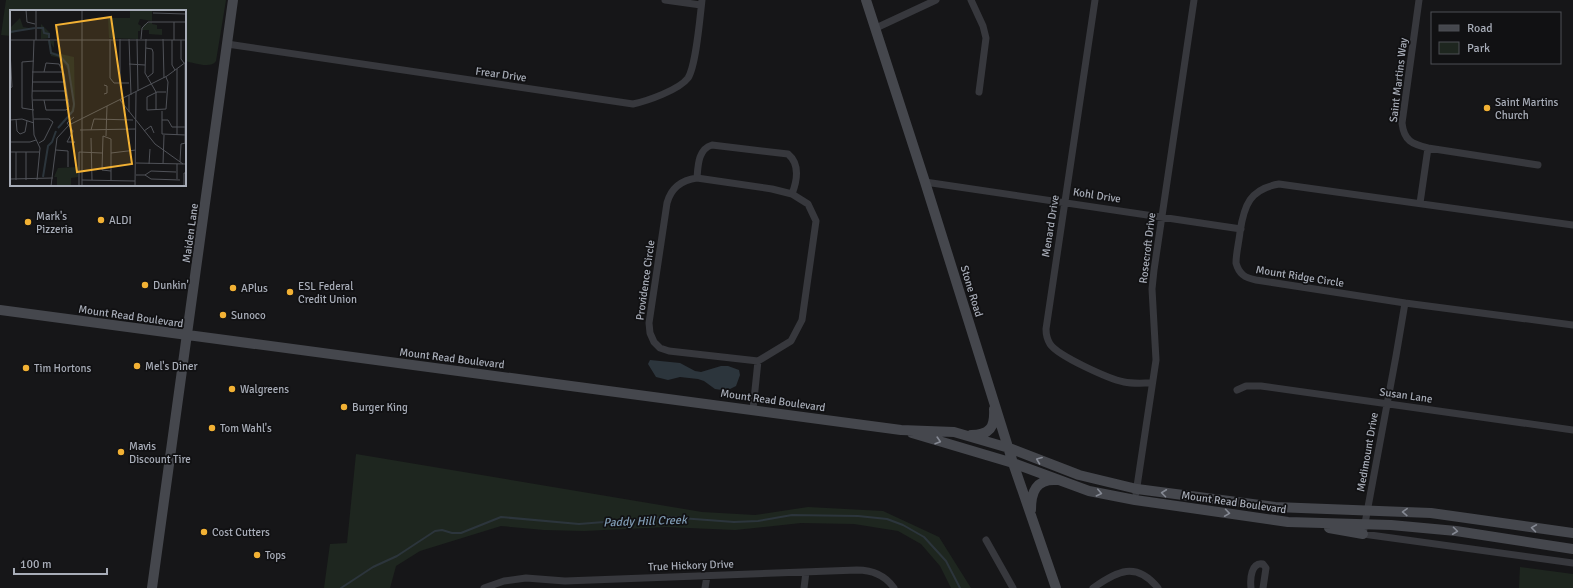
<svg xmlns="http://www.w3.org/2000/svg" width="1573" height="588" viewBox="0 0 1573 588" font-family="Signika,sans-serif">
<style>
.green{fill:#1e261f}
.water{fill:#2c353c}
.lines{fill:none;stroke-linecap:round;stroke-linejoin:round}
.stream{stroke:#2c353c;stroke-width:2}
.street{stroke:#37383d;stroke-width:7}
.secondary{stroke:#45474d;stroke-width:10}
.oneway{stroke:#858993}
.poi-dot{fill:#f2b134;stroke:#111113;stroke-width:1.5}
.labels{text-anchor:middle;stroke-width:3.5;stroke-linejoin:round;paint-order:stroke}
.street-label{font-size:11px;fill:#a8adb8;stroke:#111113}
.poi-label{font-size:11px;fill:#a8adb8;stroke:#111113;text-anchor:start}
.water-label{font-size:12px;font-style:italic;fill:#7f9bb3;stroke:#111113}
.inset-river{fill:none;stroke:#2c353c;stroke-width:2}
.inset-road{fill:none;stroke:#505258;stroke-width:1}
.view{fill:#f2b134;fill-opacity:0.15;stroke:#f2b134;stroke-width:2}
.inset-edge{fill:none;stroke:#a8adb8;stroke-width:2}
</style>
<rect width="100%" height="100%" fill="#161618"/>
<path class="green" d="M6 0H226L216 61C211 69 194 63 185 61V11H11V36L1 35Z
M356 454 702 512 755 515 808 507 883 511 939 537 971 588H951L940 566 921 544 898 531 854 524 801 523 735 530 666 527 584 531 544 530 501 526 420 551 396 566 390 588H324L330 544 347 543Z
M1520 567 1573 574V588H1519Z"/>
<path class="water" d="M650 360 680 363 695 371 701 372 721 366H728L739 370 740 375 736 386 728 390H722L715 389 704 381 698 379 680 377 668 380 656 377 648 364Z"/>
<g class="lines">
<path class="stream" d="M341 588 373 567 397 556 435 531 442 530 452 533H461L501 517 579 524 667 517 734 522 758 521 792 515 858 516 887 519 903 525 924 537 946 561 960 588"/>
<path class="street" d="M665 0 701 5
M971 0 983 26 986 38 979 92
M1095 0 1046 329C1046 334 1047 339 1050 344 1058 356 1109 379 1124 382 1133 384 1143 383 1152 383
M1419 0 1402 123C1404 141 1412 144 1428 148L1538 165
M876 28 936 0
M227 44 633 104C647 101 679 90 688 78 696 66 700 17 702 0
M697 178 772 189 792 194 808 204 816 221 802 320 791 341 758 361 669 351 660 348 654 342 650 333 649 323 667 203C671 188 682 180 697 178Z
M697 178C698 166 698 149 712 145L788 154C800 164 797 181 792 194
M925 182 1241 229
M1420 203 1428 148
M1573 225 1279 184C1250 189 1244 205 1240 232 1239 242 1236 253 1236 263 1239 274 1245 278 1256 280L1405 303 1573 325
M1405 303 1396 356 1363 534 1573 563
M1237 390 1246 386H1261L1573 430
M753 409 758 361
M1136 493 1156 360 1152 289 1154 270 1194 0
M986 540 1013 588
M484 588 504 581 526 578 565 581 857 570C872 570 885 575 894 588
M705 588 707 576
M804 588 806 572
M1093 588C1117 571 1136 561 1158 588
M1251 588C1250 579 1251 562 1263 564L1266 568 1263 588"/>
<path class="secondary" d="M866 0 925 182 1013 463 1056 588
M0 310 901 430 954 432 1009 448 1079 475 1137 489 1275 507 1431 513 1573 533
M912 433 1013 463 1089 491 1135 500 1288 522 1391 525 1456 531 1573 549
M971 435C990 435 995 427 994 409
M1031 510C1031 492 1036 479 1056 480
M1329 528 1363 534
M152 588 233 0"/>
</g>
<defs><path id="oneway-chevron" d="M-2-3.5L2.5 0L-2 3.5" fill="none" stroke-width="1.6" stroke-linecap="round" stroke-linejoin="round"/></defs>
<g class="oneway">
<use href="#oneway-chevron" transform="translate(938 441) rotate(17)"/>
<use href="#oneway-chevron" transform="translate(1039 460) rotate(-159)"/>
<use href="#oneway-chevron" transform="translate(1099 493) rotate(13)"/>
<use href="#oneway-chevron" transform="translate(1164 493) rotate(-173)"/>
<use href="#oneway-chevron" transform="translate(1405 512) rotate(-178)"/>
<use href="#oneway-chevron" transform="translate(1227 513) rotate(8)"/>
<use href="#oneway-chevron" transform="translate(1534 528) rotate(-172)"/>
<use href="#oneway-chevron" transform="translate(1455 531) rotate(7)"/>
</g>
<g class="poi-dot">
<circle cx="1487" cy="108" r="4"/>
<circle cx="101" cy="220" r="4"/>
<circle cx="28" cy="222" r="4"/>
<circle cx="145" cy="285" r="4"/>
<circle cx="233" cy="288" r="4"/>
<circle cx="290" cy="292" r="4"/>
<circle cx="223" cy="315" r="4"/>
<circle cx="137" cy="366" r="4"/>
<circle cx="26" cy="368" r="4"/>
<circle cx="232" cy="389" r="4"/>
<circle cx="344" cy="407" r="4"/>
<circle cx="212" cy="428" r="4"/>
<circle cx="121" cy="452" r="4"/>
<circle cx="204" cy="532" r="4"/>
<circle cx="257" cy="555" r="4"/>
</g>
<g class="labels">
<g class="street-label">
<text transform="translate(501 74) rotate(8)" y="4">Frear Drive</text>
<text transform="translate(1398 80) rotate(-83)" y="4">Saint Martins Way</text>
<text transform="translate(1097 195) rotate(9)" y="4">Kohl Drive</text>
<text transform="translate(1050 226) rotate(-81)" y="4">Menard Drive</text>
<text transform="translate(190 233) rotate(-82)" y="4">Maiden Lane</text>
<text transform="translate(1147 248) rotate(-83)" y="4">Rosecroft Drive</text>
<text transform="translate(1300 276) rotate(9)" y="4">Mount Ridge Circle</text>
<text transform="translate(645 280) rotate(-82)" y="4">Providence Circle</text>
<text transform="translate(972 291) rotate(73)" y="4">Stone Road</text>
<text transform="translate(131 316) rotate(8)" y="4">Mount Read Boulevard</text>
<text transform="translate(452 358) rotate(7)" y="4">Mount Read Boulevard</text>
<text transform="translate(1406 395) rotate(8)" y="4">Susan Lane</text>
<text transform="translate(773 400) rotate(8)" y="4">Mount Read Boulevard</text>
<text transform="translate(1367 452) rotate(-80)" y="4">Medimount Drive</text>
<text transform="translate(1234 502) rotate(8)" y="4">Mount Read Boulevard</text>
<text transform="translate(691 565) rotate(-2)" y="4">True Hickory Drive</text>
</g>
<g class="poi-label">
<text x="1495" y="106">Saint Martins<tspan x="1495" dy="13">Church</tspan></text>
<text x="36" y="220">Mark's<tspan x="36" dy="13">Pizzeria</tspan></text>
<text x="109" y="224">ALDI</text>
<text x="153" y="289">Dunkin'</text>
<text x="298" y="290">ESL Federal<tspan x="298" dy="13">Credit Union</tspan></text>
<text x="241" y="292">APlus</text>
<text x="231" y="319">Sunoco</text>
<text x="145" y="370">Mel's Diner</text>
<text x="34" y="372">Tim Hortons</text>
<text x="240" y="393">Walgreens</text>
<text x="352" y="411">Burger King</text>
<text x="220" y="432">Tom Wahl's</text>
<text x="129" y="450">Mavis<tspan x="129" dy="13">Discount Tire</tspan></text>
<text x="212" y="536">Cost Cutters</text>
<text x="265" y="559">Tops</text>
</g>
<g class="water-label">
<text transform="translate(645 521) rotate(-2)" y="4">Paddy Hill Creek</text>
</g>
</g>
<g transform="translate(10 10)">
<rect width="176" height="176" fill="#161618"/>
<path d="M120 0H142V11L130 9 128 14 131 16 130 21H128V29L99 28 98 8H120ZM10 8 13 17 25 19H12L0 24V18ZM142 12V14L147 15V19H152V25L139 24V20H131L134 14ZM31 14 40 23V28L31 29ZM38 31H44V38L41 33 42 42 64 47 65 97 59 106 64 94 59 61 50 48 41 46ZM68 157V167L61 168V175L64 176H47V167H44L48 158Z" fill="#1e261f"/>
<path class="inset-river" d="M27 18H33L34 23 39 24V28M0 22 25 18M39 30 41 43 50 46 58 55 64 94 63 101 48 118M33 167 38 136 42 132 46 121"/>
<path class="inset-road" d="M16 0 17 12 25 14M26 0V30M143 3 176 4M100 29V68L104 73H119M119 29 121 85M127 29 128 81M131 29 132 18 138 12H176M136 29 135 63 146 82V100M153 29 154 68M0 30H176M24 30 22 86 24 125 30 138 27 170M162 30V55L165 60M164 30V12M171 30V49L174 53M176 30V12M136 38 142 39 143 42V63L138 67M0 41 2 77 0 78M24 51 12 52V98L24 100M119 54 135 55M22 62H53M22 72H55M110 73V29M22 81H57M156 82H147L137 87V100L156 99 158 72 156 67M94 84 97 83V76L94 75M23 90H59M34 90 36 100H56L59 97 54 64 49 54 36 53 34 62M110 90 145 134 173 154M152 101V124L176 125M119 102V85M6 109 7 121 10 124 15 122 17 111M24 109H39L43 112 34 130 29 133M0 110 12 109 24 113M152 110H158L162 117H176M70 120 126 119M81 120 84 109 123 110M134 121 141 116 144 123M167 125V59M96 126 97 96M81 128 82 170M0 132H20L26 130M62 133 65 132H57L63 121 57 113 64 107M175 133V53M46 140 58 141V157M0 142H29M16 142V170M101 143 126 140M170 152 171 134 176 133M126 153 176 154M139 154 140 139M153 154 154 125M126 165H135L141 169 170 170M135 165 141 161 166 162M0 169 43 168M167 169V154M6 170V142M72 170 125 171M101 171V129L93 126 92 160 101 161M41 176 47 128 59 115 157 66 176 52M69 176V142L92 143M72 176V0M125 176 126 82M174 176V163H176"/>
<path class="view" d="M101 7 122 154 67 162 46 15Z"/>
<rect width="176" height="176" class="inset-edge"/>
</g>
<rect x="1431" y="12" width="130" height="52" fill="#111113" stroke="#4d4f55"/>
<rect x="1439" y="25" width="20" height="6" fill="#45474d" stroke="#4d4f55"/>
<text x="1467" y="32" font-size="12" fill="#a8adb8">Road</text>
<rect x="1439" y="42" width="20" height="12" fill="#1e261f" stroke="#4d4f55"/>
<text x="1467" y="52" font-size="12" fill="#a8adb8">Park</text>
<path d="M14 568v6h93v-6" fill="none" stroke="#a8adb8" stroke-width="2"/>
<text x="20" y="568" font-size="12" fill="#a8adb8" stroke="#111113" stroke-width="3" paint-order="stroke">100 m</text>
</svg>
